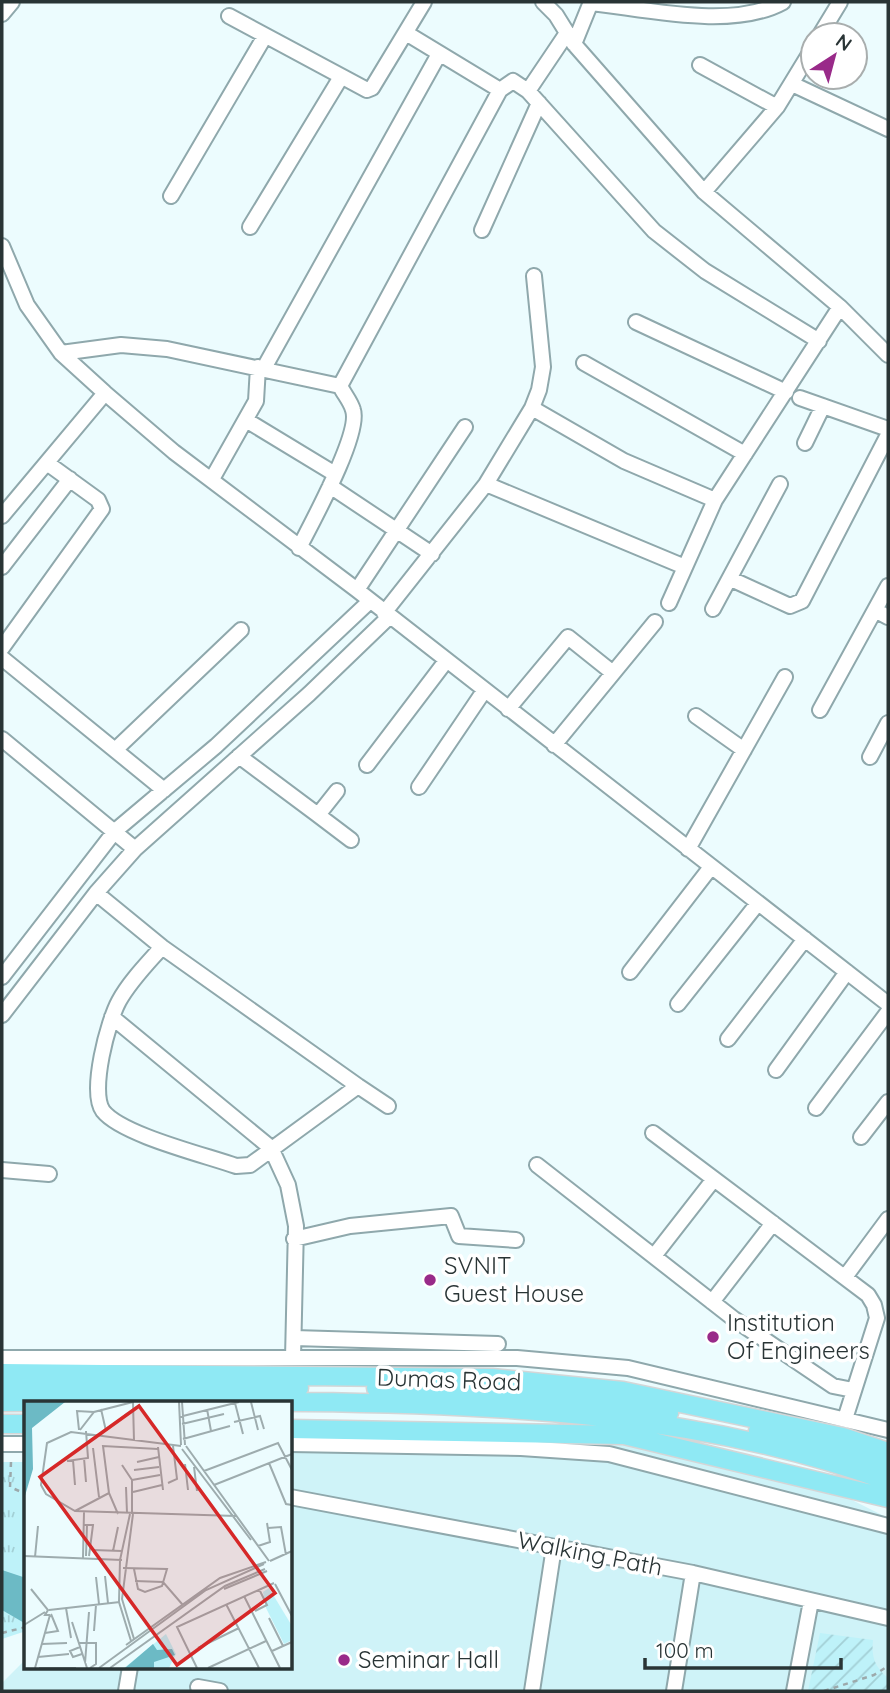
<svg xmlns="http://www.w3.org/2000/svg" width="890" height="1693" viewBox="0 0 890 1693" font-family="Quicksand,sans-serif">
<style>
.built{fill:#cff3f8}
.park{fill:url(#park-tufts)}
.garden{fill:url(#garden-furrows)}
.water{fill:#6cbac5}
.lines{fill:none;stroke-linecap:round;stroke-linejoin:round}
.minor-casing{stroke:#8fa8ac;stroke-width:18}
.major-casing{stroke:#d4d6d7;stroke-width:21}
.path{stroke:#9ca9ab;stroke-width:2.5;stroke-dasharray:5 5;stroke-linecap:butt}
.minor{stroke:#fff;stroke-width:14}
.major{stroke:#8fe9f4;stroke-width:18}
.poi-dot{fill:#992a89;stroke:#fff;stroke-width:2.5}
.labels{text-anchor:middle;stroke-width:7;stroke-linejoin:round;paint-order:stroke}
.poi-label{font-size:24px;fill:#293435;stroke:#fff;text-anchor:start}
.street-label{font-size:24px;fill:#293435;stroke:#fff}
.inset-road{fill:none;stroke:#9eacae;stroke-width:2}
.view{fill:#d62828;fill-opacity:0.15;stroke:#d62828;stroke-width:3.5}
.inset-edge{fill:none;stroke:#293435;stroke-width:3.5}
</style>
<defs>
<pattern id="park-tufts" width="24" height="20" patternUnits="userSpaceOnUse" patternTransform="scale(1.75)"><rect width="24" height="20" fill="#bef2f9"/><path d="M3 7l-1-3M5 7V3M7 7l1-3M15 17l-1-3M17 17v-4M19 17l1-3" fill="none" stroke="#a3d0d6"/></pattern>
<pattern id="garden-furrows" width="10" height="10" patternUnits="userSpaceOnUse" patternTransform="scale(1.75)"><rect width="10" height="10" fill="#bef2f9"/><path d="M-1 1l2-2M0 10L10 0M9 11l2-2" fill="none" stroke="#a3d0d6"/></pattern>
</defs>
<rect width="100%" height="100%" fill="#ecfcfe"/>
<path class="built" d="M623 1440 832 1490 888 1518V1691H2V1683L26 1659V1667H290L291 1445Z"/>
<path class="park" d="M2 1462H26V1631L2 1639Z"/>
<path class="garden" d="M820 1633 873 1640C871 1657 875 1667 888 1678V1691H808Z"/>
<path class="water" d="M2 1570 26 1578V1624L2 1610Z"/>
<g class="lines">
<defs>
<path id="minor" d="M543 2 556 15 574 44 704 192 840 307 888 355
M591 3C646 9 732 30 783 2
M2 14 12 2
M229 16 367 90 372 88 424 2
M406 33 500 90
M820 35 840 2
M574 44 591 2
M700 65 777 107
M792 84 888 129
M528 91 567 33
M704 192 777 107 813 48
M171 196 265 36
M250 227 341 77
M482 230 539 103
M2 246 27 305 61 353 105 393 174 452 357 590 888 1004
M636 322 786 392
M61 353 121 345 167 349 340 386C344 394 351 402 353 410 361 434 311 524 299 548
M584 363 745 454
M264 368 439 54
M340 386 500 90 513 81 528 91 654 231 705 271 819 341
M800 398 888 429
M532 408 624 461 715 500
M246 420 335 474
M805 443 823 406
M212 479 256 401 258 367
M486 484 685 567
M330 486 432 554
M2 516 105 393
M2 567 70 479
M731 579 790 606 802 601 888 435
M357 590 465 427
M669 603 715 500 840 307
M713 609 780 484
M875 610 888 617
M384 613 486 484 532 408 539 390 543 367 534 276
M2 648 102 509 98 500 47 463
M2 658 164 790
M508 709 568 637 613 673
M820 710 888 586
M696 716 744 750
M2 739 135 849
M554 745 655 622
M115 750 241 630
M239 756 318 815 337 791
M870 757 888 723
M367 765 446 661
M419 787 484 691
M318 815 351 840
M688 849 785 677
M96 893 162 947 358 1086 250 1165 236 1166C205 1155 122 1135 103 1111 89 1092 108 1021 119 1001 130 981 147 964 162 947
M630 972 711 867
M2 977 115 831 216 746 370 601
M678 1004 758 903
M2 1015 96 893 135 849 309 694 389 617
M112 1017 271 1148 288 1185 296 1226 293 1358
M728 1039 805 939
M776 1070 847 972
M358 1086 388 1106
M816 1108 888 1012
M653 1133 868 1295 874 1305 877 1318 845 1419
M861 1137 888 1102
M537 1165 734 1319 833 1386 853 1390
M2 1170 49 1174
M294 1239 350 1226 451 1216 459 1236 516 1240
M654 1256 714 1179
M845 1277 888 1219
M712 1302 773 1223
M294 1338 498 1344
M2 1358H517L628 1368 888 1430
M2 1444H26
M290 1444 521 1448 609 1454 888 1526
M290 1497 693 1573 888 1618
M198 1687 220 1691
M126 1691 130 1667
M532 1691 554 1547
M674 1691 693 1573
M794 1691 811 1601"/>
<path id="major" d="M2 1373 492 1378 623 1391 843 1437 888 1452
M2 1388H299
M376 1388 585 1400 669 1413
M2 1402C102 1401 203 1401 304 1402 501 1404 701 1413 888 1481
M2 1424H26
M290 1429 624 1435 888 1498
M758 1431 888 1465"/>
</defs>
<use href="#minor" class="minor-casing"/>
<use href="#major" class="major-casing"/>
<path class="path" d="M11 1462 10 1487 26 1494
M2 1633 26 1627
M824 1691 874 1675 888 1666"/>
<use href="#minor" class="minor"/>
<use href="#major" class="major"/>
</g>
<g class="poi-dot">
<circle cx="430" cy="1280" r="7"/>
<circle cx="713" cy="1337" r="7"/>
<circle cx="344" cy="1660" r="7"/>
</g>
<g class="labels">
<g class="poi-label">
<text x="444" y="1274">SVNIT<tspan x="444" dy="28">Guest House</tspan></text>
<text x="727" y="1331">Institution<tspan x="727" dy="28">Of Engineers</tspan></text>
<text x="358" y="1668">Seminar Hall</text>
</g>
<g class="street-label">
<text transform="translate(449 1380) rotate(2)" y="8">Dumas Road</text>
<text transform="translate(590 1554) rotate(11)" y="8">Walking Path</text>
</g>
</g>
<g transform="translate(24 1401)">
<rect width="268" height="268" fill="#ecfcfe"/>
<path d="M142 233 152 253 145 267H100Z" fill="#bef2f9"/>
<path d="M245 187 268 225V239L260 243 242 207 239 191Z" fill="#bef2f9"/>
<path d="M0 1H41L8 27 9 68 0 98ZM129 243 133 249 148 248 151 254 130 261V267H101Z" fill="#6cbac5"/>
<path class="inset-road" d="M109 1 110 40M155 1 157 44M158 1 161 44M227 1 234 29M211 2 219 33M77 8 82 30M183 8 187 30M155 16 215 1M210 21 236 15 240 28M158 23 200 13M55 29 53 10 70 11M56 29 70 11 109 1M82 29 104 12M159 38 206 25M157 45 47 31 23 42 17 84 22 93 51 110 212 115M162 45 245 160M134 46 139 89M69 47 75 96M158 48 227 139M60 57 62 81M49 59 51 84M43 60 64 57 62 30M113 61 135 56M245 62 262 103 268 104M161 63 164 89M98 64 108 79V113M170 66 173 90M110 69 135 66M180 70 254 42 268 69M108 79 136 74M144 82 153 78 149 45M190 84 268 53M102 86 103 112M109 91 138 84M51 110 85 92M94 113 85 92 79 45 134 48M106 113 96 159 95 201 107 240M109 113 98 198 110 238M59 124H69L65 155M244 127 257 126 262 154M234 145 246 141 243 122M69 149 98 150M89 150 94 126M0 155 98 159M62 155 63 124M11 156 14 125M59 157 60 111M246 160 268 150M99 167 143 168 138 185 121 191 114 188 110 168M81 175 84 202M72 176 75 203M111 180 139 181 158 203M251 183 268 215M7 188 24 209 21 214H26M200 188 243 170M220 195 256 267M202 203 235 267M42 207 47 237M25 209 96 201M231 210 243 204 235 188M245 217 259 245M48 221 63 267M0 224 21 211M70 230 72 204M21 232 34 230 27 213M55 242H72V263L66 267M18 243 43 242M102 244 196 177 242 161M56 246 46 250 49 256 58 253M174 247 215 227M248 250 268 241M14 256 45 253M61 262 65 211M11 267 26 214M15 267H52M75 267 182 189 240 163M86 267 201 185 241 168M173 267 153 226 250 182M184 267 242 240"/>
<path class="view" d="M115 5 251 192 153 264 16 76Z"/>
<rect width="268" height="268" class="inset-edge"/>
</g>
<rect width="890" height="1693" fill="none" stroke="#293435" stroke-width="7"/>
<g transform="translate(834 56) rotate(36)"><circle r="33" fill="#ffffff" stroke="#a9aeae" stroke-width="2"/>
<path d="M0-5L12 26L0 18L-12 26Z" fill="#992a89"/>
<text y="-10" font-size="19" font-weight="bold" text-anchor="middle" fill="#293435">N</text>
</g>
<path d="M645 1658v10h196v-10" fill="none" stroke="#293435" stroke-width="3.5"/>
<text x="656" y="1658" font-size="21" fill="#293435" stroke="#ffffff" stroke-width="5" paint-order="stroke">100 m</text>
</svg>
